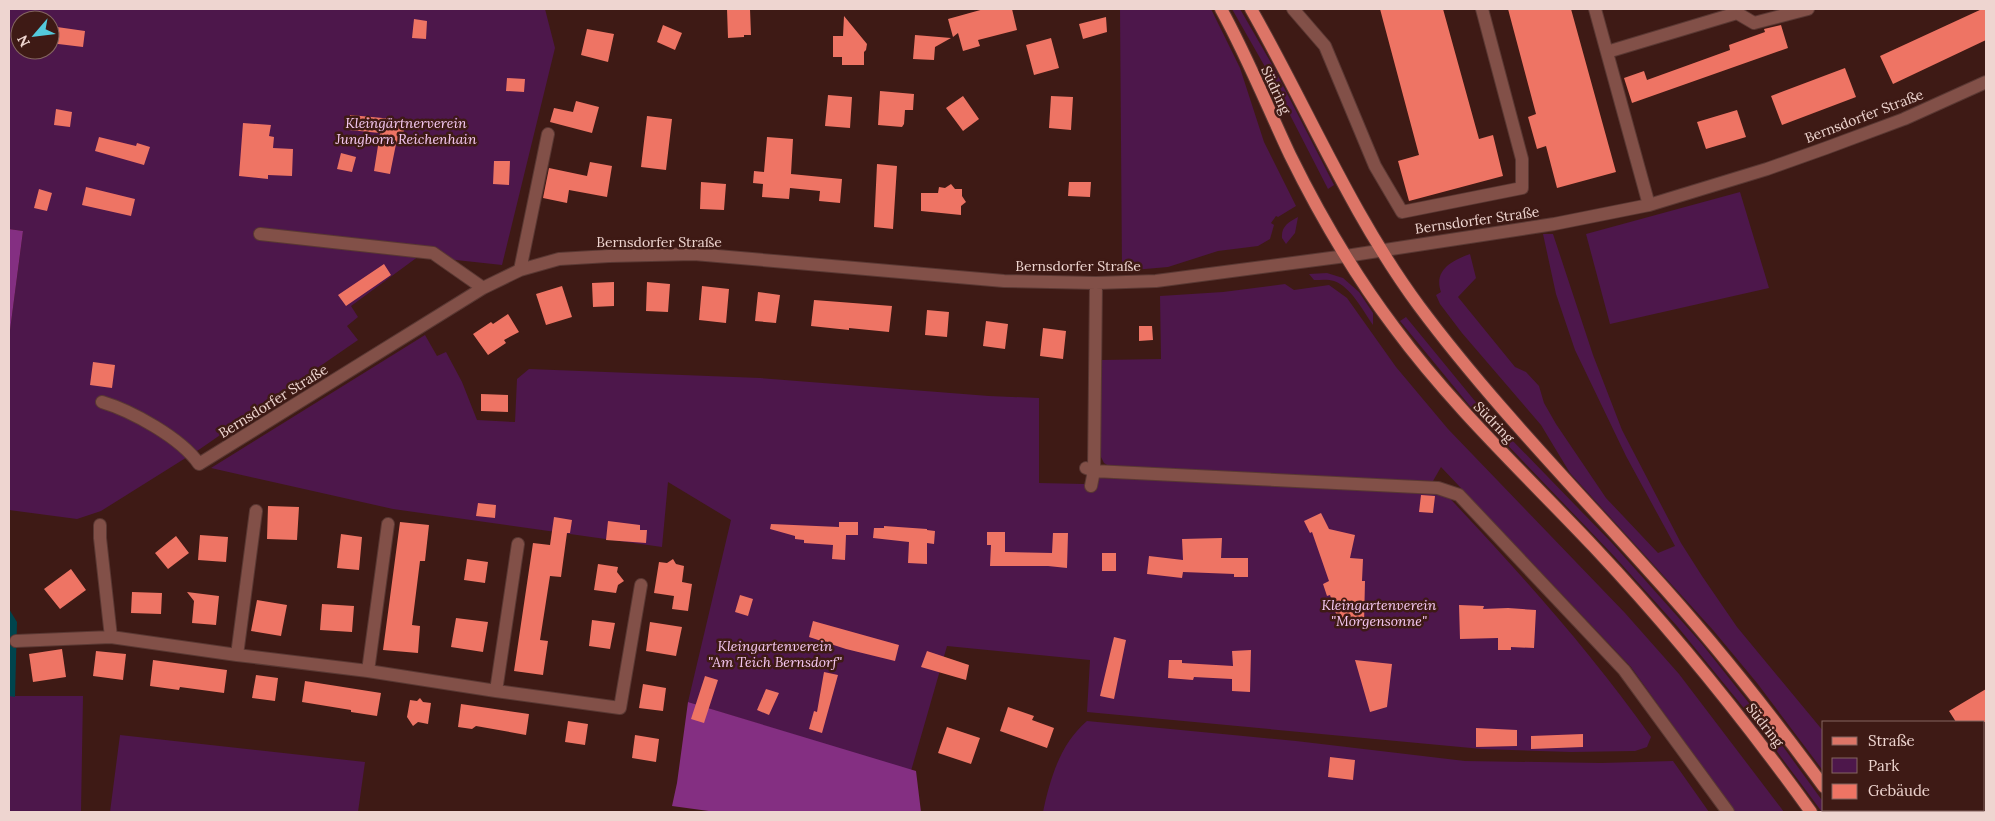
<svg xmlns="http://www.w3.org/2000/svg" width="1995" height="821" viewBox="0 0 1995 821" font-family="Lora,serif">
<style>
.green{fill:#4d174b;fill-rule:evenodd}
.forest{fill:#842f82}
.water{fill:#00444d}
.building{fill:#ee7464}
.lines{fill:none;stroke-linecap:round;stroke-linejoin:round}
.minor-casing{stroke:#5a3833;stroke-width:14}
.major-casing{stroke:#5a3833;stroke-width:14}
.minor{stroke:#825048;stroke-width:12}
.major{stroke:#dd7567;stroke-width:12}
.labels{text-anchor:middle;stroke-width:5;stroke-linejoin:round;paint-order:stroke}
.street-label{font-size:14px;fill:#eed5d0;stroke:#3e1a15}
.park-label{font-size:14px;font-style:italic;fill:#f5c8f1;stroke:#3e1a15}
</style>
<rect width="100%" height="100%" fill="#3e1a15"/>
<path class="green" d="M9 9H545L555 48 502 265 419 256 351 306 358 317 347 326 358 340 200 449 101 511 77 519 9 510V338L23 231 9 229ZM20 20H50V50H20Z
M1120 9H1211L1240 68 1264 142 1296 206 1278 217 1276 216 1271 223 1274 225 1270 239 1258 246 1218 251 1168 267 1122 271Z
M1232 9H1240L1274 68 1334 185 1328 189 1268 72Z
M1740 192 1769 288 1610 324 1586 234Z
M1298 217 1295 233 1286 244 1282 238C1281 226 1289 222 1298 217Z
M1543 234H1553L1593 355 1622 430 1681 543 1702 576 1737 627 1824 732V772L1757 683 1713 630 1570 473 1541 425 1462 333 1440 304 1436 295 1441 292C1433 270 1453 260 1470 254L1476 278 1458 297 1515 367 1526 372 1539 386 1544 403 1556 424 1606 498 1658 553 1675 546 1626 456 1575 350 1556 294Z
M1327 273 1343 278 1359 292 1373 313V325C1363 311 1351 287 1334 281 1328 279 1320 280 1314 280L1309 274Z
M1285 284 1294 290 1329 285 1347 298 1396 367 1448 429 1625 613 1679 674 1784 812H1735L1631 667 1441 467 1433 481 1384 479 1369 482 1112 468 1104 463 1100 455 1101 360 1161 359 1160 296 1223 292Z
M1406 317 1479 406 1612 543 1702 644 1779 741 1824 803V810H1828L1830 812H1822L1752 718 1677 626 1614 556 1469 405 1400 321Z
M425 335 437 356 446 352 462 382 477 420 515 422 517 379 529 369 760 378 989 396 1039 398V483L1084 484 1099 478 1442 490C1516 569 1589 649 1651 737L1647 747 1635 751 1571 752 1482 749 1087 712 1090 660 947 646 911 771 688 702 731 520 668 482 662 547 393 509 211 468Z
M9 696H83L81 812H9Z
M1087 721 1296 741 1465 761 1601 763 1673 761 1709 812H1043C1050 779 1060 744 1087 721Z
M120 735 365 762 358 812H110Z"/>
<path class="forest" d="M9 229 23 231 9 338Z
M688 702 916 771 921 812H716L672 806 677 783Z"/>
<path class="water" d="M9 609 17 622 15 697 9 696Z"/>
<path class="building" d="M727 9H750L751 35H744V37L728 38Z
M984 9H1012L1017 30 978 40 980 46 963 51 958 33 953 37 948 19Z
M1380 9H1443L1479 139 1493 135 1503 176 1409 201 1398 161 1419 155Z
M1508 9H1571L1616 172 1557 188 1546 146 1537 149 1528 117 1536 114Z
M1982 9H1986V40L1893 84 1880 56Z
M844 16 867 44 866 50 864 52V65H842V57H833V36H843Z
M1106 17 1107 32 1083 39 1079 24Z
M414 19 427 21 426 39 412 38Z
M663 25 682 33 675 50 657 42Z
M1781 25 1788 48 1632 103 1624 78 1644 71 1647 80 1730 50 1729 45 1765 32 1764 29Z
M50 26 85 31 83 47 50 43Z
M587 29 614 34 608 62 581 55Z
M915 35 951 38 935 47 934 60 913 59Z
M1051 38 1059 68 1034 75 1026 45Z
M1845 68 1856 97 1782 125 1771 96Z
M507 78 525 79 524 92 506 91Z
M880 91 914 94 913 110H905L904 124 902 127 878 125Z
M828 95 852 97 850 128 825 126Z
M963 96 979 119 963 131 946 108Z
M1051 96 1073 97 1071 130 1049 128Z
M576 101 599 107 592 133 550 122 554 108 573 112Z
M56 109 72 112 70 127 54 125Z
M1737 110 1746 137 1706 149 1697 122Z
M350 115 404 120 403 145 396 144 390 174 374 171 380 133 349 130Z
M647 116 672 119 666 170 641 167Z
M243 123 271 125 269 136 274 137 273 148 293 149 292 176 268 175V179L239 176Z
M99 137 136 146 137 143 150 147 144 165 95 151Z
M767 137 793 139 791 174 842 179 840 203 819 201 820 191 790 188 789 199 762 197 763 184 753 183 754 171 764 172Z
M341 153 356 157 352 172 337 169Z
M494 161H510L509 185 493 184Z
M590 162 612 166 607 197 569 190 567 203 543 198 549 168 587 176Z
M877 164 897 166 893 229 874 227Z
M701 182 726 184 724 210 700 209Z
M1069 182H1091L1090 197 1068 196Z
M951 184 955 189H962V196L966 202 961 206V215L921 211V193H938L939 187 945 188Z
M86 187 135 199 131 216 82 205Z
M39 189 52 193 47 211 34 208Z
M384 264 391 275 346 306 338 295Z
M614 282V306L593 307 592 283Z
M647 282 670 284 668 312 646 311Z
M562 286 572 317 546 325 536 294Z
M702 286 729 289 726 323 699 320Z
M758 292 780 295 776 323 755 321Z
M814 300 892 306 889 332 849 328V330L811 326Z
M927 310 949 312 947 337 925 335Z
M508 314 519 332 504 340 506 343 488 355 473 334 491 322 493 324Z
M986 321 1008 324 1005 349 983 346Z
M1139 326H1152L1153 340 1139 341Z
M1043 328 1066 331 1063 359 1040 356Z
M93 362 115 365 112 388 90 385Z
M481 394 508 395V412L481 411Z
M1421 495 1435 496 1433 513 1419 512Z
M478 503 496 505 495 518 476 516Z
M268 506 299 507 297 540 267 539Z
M1321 513 1329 529 1355 535 1350 558 1363 559 1362 581H1365L1364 624 1355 621 1340 626 1330 595 1327 596 1323 584 1329 581 1312 532 1310 533 1304 521Z
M554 517 572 520 570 533H567L561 577 550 576 540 640 548 641 543 675 514 671 533 543 550 545Z
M608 521 640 525V530H647L646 543 606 540Z
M400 522 429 525 425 561H420L412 625 420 626 418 653 383 650Z
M839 522H858V535H846L845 560 832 559 833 545 804 543V540L795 539V536L770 529 771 524 839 527Z
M884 526 927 529V530L935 531 934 544 927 543V564L908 563 909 542 873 538 874 528H884Z
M987 532H1005V552L1052 553 1053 533H1068L1067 568 1048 566H990L991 545H987Z
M341 534 362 537 359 570 337 568Z
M200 535 228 537 226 562 198 560Z
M176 536 189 553 168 569 155 553Z
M1222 538 1221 558H1248V577H1234V574L1183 572 1182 578 1147 574 1149 556 1183 560 1182 539Z
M1102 553H1116V571H1102Z
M467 559 488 562 485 583 464 580Z
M673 559 676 564 684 566 682 582 692 584 688 611 672 609 674 596 654 593 659 562 667 563Z
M598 564 618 567 617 572 624 581 618 585 616 593 594 590Z
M71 569 86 590 60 609 44 589Z
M132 592 162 593 161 614 131 613Z
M187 592 219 596 216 625 192 623 194 601Z
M740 595 753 599 748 616 735 612Z
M257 600 287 605 281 636 251 631Z
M322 604 354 606 352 632 320 630Z
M1459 605 1484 606 1483 609 1508 608 1536 610 1534 648 1511 647V650H1498V638L1460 639Z
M456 618 488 622 483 652 451 647Z
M592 620 615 623 610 649 589 646Z
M813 621 899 645 895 661 846 649 809 637Z
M650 622 682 627 676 656 646 651Z
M1114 637 1126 640 1114 699 1100 696Z
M62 649 66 677 33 682 29 654Z
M1251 650 1250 692 1232 691V679L1194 677 1193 680 1168 678 1169 660H1182V663L1233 666 1232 651Z
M96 651 126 654 123 680 93 676Z
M927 651 969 665 966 680 921 667Z
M153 660 227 670 224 693 180 687 179 690 150 686Z
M1355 660 1392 664 1387 707 1370 712Z
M824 672 838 675 822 733 809 729 814 711 817 712Z
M256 675 278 678 275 701 252 698Z
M705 676 718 680 704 723 691 719Z
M305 681 381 693 377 716 351 712V710L302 702Z
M643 684 666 688 663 711 639 708Z
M766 689 779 693 769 715 757 710Z
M1986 689V722H1956L1949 711Z
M420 698 423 702 431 703 428 724 418 722 413 726 407 717 410 700 417 701Z
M461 704 529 714 526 735 476 726 472 729 458 727Z
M1008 707 1034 716 1032 720 1054 728 1047 748 1000 731Z
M568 721 588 724 585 745 565 742Z
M947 727 980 738 971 764 938 753Z
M1476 728 1517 730V746L1476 747Z
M1583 734V747L1531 749V736Z
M635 735 659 739 656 762 632 758Z
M1330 757 1355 760 1353 780 1328 777Z"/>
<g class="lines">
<defs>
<path id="minor" d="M1293 9 1325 46 1375 166 1402 212 1522 188V159L1482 9
M1595 9 1649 205
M1607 52 1737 13 1754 23 1808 9
M260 234 433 253 483 288
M520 270 548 134
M102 402C132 411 181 438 199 464L483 288 520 270 559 259 609 256 694 254 1004 281 1096 283 1156 281 1346 256 1554 224 1649 205 1767 169 1826 148 1904 119 1986 82
M1086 468 1094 471 1438 488 1459 495 1624 670 1728 812
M1091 486 1094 471 1096 283
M100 525V538L111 637 237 655 368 671 496 691 620 708 641 585
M16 641 111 637
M237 655 256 511
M368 671 388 524
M496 691 518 544"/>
<path id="major" d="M1221 9C1247 56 1267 106 1290 155 1319 214 1354 274 1394 327 1453 407 1526 475 1594 547 1672 630 1744 719 1811 812
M1251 9C1307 107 1351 214 1419 306 1489 400 1571 484 1649 571 1712 640 1769 712 1824 787
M1840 810 1841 812"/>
</defs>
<use href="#minor" class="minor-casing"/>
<use href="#major" class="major-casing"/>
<use href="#minor" class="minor"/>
<use href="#major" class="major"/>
</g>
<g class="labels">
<g class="street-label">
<text transform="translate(1276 90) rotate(65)" y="5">Südring</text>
<text transform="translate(1864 116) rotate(-21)" y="5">Bernsdorfer Straße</text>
<text transform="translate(1477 220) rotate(-8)" y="5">Bernsdorfer Straße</text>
<text x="659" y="247">Bernsdorfer Straße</text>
<text x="1078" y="271">Bernsdorfer Straße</text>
<text transform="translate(273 401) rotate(-32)" y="5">Bernsdorfer Straße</text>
<text transform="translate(1494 422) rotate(46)" y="5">Südring</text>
<text transform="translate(1765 725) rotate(52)" y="5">Südring</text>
</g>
<g class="park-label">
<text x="406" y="128">Kleingärtnerverein<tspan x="406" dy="16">Jungborn Reichenhain</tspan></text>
<text x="1379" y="610">Kleingartenverein<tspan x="1379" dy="16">"Morgensonne"</tspan></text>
<text x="775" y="651">Kleingartenverein<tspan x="775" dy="16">"Am Teich Bernsdorf"</tspan></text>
</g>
</g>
<rect width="1995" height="821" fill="none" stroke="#eed5d0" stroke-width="20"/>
<rect x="1822" y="721" width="162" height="90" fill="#3e1a15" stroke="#846560"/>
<rect x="1832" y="737" width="25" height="8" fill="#dd7567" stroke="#846560"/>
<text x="1868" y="746" font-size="15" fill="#eed5d0">Straße</text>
<rect x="1832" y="758" width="25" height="15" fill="#4d174b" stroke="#846560"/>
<text x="1868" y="771" font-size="15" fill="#eed5d0">Park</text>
<rect x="1832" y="784" width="25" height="15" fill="#ee7464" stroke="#846560"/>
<text x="1868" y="796" font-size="15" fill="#eed5d0">Gebäude</text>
<g transform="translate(35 35) rotate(242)"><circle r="24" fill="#3e1a15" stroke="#846560"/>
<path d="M0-4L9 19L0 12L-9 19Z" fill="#54cadc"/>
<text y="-8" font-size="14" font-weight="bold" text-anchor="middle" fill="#eed5d0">N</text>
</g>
</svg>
